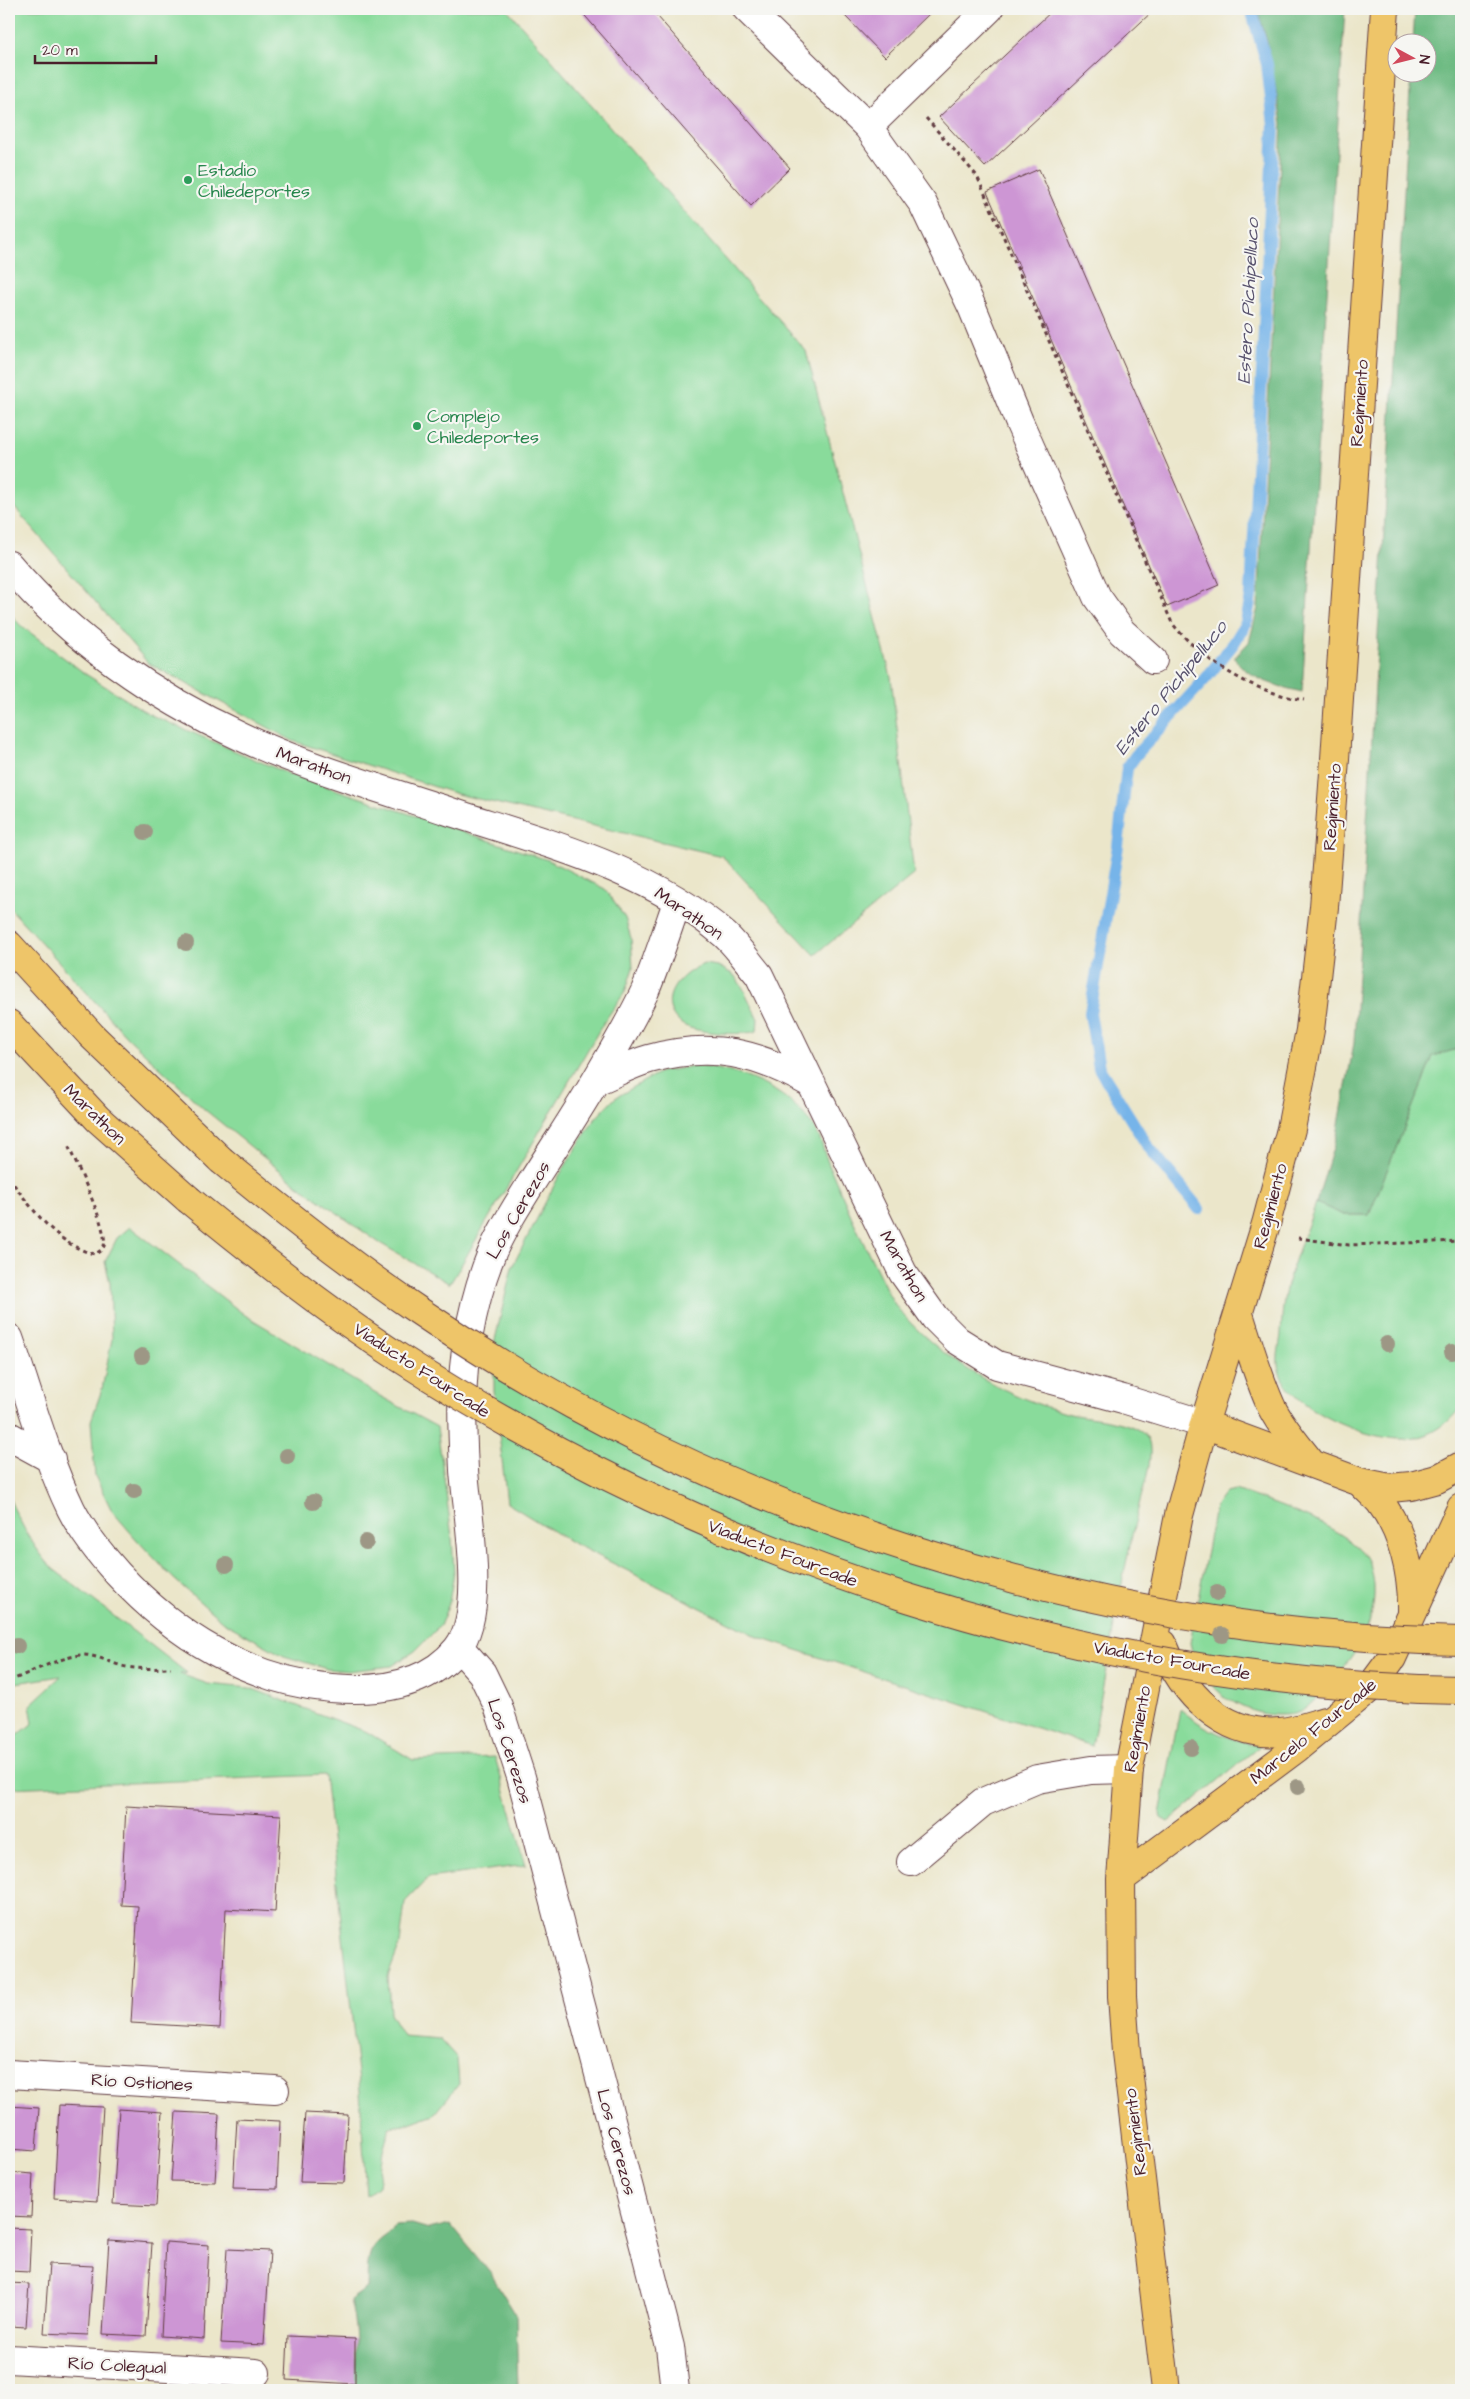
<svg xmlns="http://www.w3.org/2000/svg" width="1470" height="2399" viewBox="0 0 1470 2399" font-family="'Architects Daughter',sans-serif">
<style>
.green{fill:#89db9b;stroke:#6a7d63}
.forest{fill:#6ebb83;stroke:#5c6d57}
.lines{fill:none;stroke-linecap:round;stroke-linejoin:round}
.stream{stroke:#76b4e9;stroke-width:12}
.building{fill:#cd96d4}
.minor-casing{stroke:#623d43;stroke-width:30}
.major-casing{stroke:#623d43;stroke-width:30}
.path{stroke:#623d43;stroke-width:3;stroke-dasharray:4 4;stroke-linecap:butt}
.minor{stroke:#fff;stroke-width:28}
.major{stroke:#eec569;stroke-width:28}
.major-bridge-casing{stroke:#623d43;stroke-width:30;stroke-linecap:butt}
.major-bridge{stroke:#eec569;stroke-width:28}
.tree{fill:#9d9785}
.leisure-dot{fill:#2e9e5b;stroke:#f6f6f2;stroke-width:2}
.labels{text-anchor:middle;stroke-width:4.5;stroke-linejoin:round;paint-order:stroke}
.leisure-label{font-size:18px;fill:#27864d;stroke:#f6f6f2;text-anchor:start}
.street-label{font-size:18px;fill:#4a1f2b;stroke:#f6f6f2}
.water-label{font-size:19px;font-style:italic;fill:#59536e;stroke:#f6f6f2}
</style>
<rect width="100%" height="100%" fill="#f6f6f2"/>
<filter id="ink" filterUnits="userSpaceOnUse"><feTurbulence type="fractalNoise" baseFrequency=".02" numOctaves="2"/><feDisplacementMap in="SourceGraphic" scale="10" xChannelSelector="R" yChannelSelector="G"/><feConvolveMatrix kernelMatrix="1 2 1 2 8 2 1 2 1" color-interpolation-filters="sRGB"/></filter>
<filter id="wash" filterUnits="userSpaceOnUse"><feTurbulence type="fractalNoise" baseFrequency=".0096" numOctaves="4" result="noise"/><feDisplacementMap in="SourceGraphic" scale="20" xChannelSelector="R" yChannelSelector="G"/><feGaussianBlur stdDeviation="1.12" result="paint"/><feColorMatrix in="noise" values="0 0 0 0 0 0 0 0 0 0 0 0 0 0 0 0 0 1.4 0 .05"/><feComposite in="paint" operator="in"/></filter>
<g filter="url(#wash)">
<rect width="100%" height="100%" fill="#ebe6ca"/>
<path class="green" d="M9 9H507L806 351 891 677 914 874 815 955 722 856 457 794 293 741 148 663 9 501Z
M9 612 20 625 87 675 151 715 289 774 548 860 605 889 625 918 631 938 633 968 625 992 604 1022 450 1284 378 1242 298 1185 204 1109 127 1037 9 907Z
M704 964 718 966 734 975 743 988 758 1019 757 1031C742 1036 691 1034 679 1022 655 999 681 973 704 964Z
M1461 1048V1407C1449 1422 1436 1434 1415 1438 1377 1446 1282 1408 1278 1365 1277 1355 1280 1344 1281 1334 1282 1316 1283 1296 1289 1278 1297 1253 1307 1228 1316 1203L1344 1215H1369L1433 1056Z
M694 1066C738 1069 787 1088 813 1126 821 1137 824 1153 829 1165 844 1200 859 1235 876 1268 884 1284 892 1304 905 1317 948 1364 1009 1398 1070 1414 1091 1419 1138 1419 1148 1440 1155 1456 1143 1488 1139 1505 1120 1584 1107 1666 1092 1746L760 1638 569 1541 507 1503 494 1391V1344L512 1267 559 1176 594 1120 615 1098 639 1084 660 1072Z
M130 1227 245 1315 378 1395 437 1427 452 1537 454 1572 449 1603 440 1626 415 1651 392 1666 348 1671 327 1669 284 1656 223 1622 173 1578 137 1540 112 1511 95 1476 91 1421 102 1389 112 1339 110 1283 105 1262 117 1238Z
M1236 1490C1271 1503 1341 1525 1364 1554 1371 1564 1373 1574 1374 1586 1376 1629 1353 1659 1325 1689 1317 1696 1310 1707 1300 1712 1293 1715 1284 1715 1277 1715 1236 1714 1198 1683 1190 1643L1215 1507 1226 1492Z
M9 1498C21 1524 33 1547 52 1568L187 1673 180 1674 208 1684 250 1688 367 1732 413 1760 495 1757 526 1865 428 1878 405 1902 400 1944 388 1976 390 2014 403 2036 440 2039 457 2058 459 2084 434 2114 404 2125 390 2127 383 2151 378 2186 366 2196 360 2091 325 1775 9 1788V1742L33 1723 30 1705 61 1676 9 1684Z
M1180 1709C1204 1729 1229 1741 1261 1745L1168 1822 1161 1818 1160 1814Z"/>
<path class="forest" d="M1257 9H1345L1302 692C1277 686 1250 680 1234 658L1249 642 1258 608 1282 123 1267 41Z
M1415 9H1461V1048L1433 1056 1369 1215H1344L1316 1203 1337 1135 1354 1043 1411 73 1428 72V42H1413Z
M412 2224 429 2229 450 2224 491 2274 516 2315 518 2390H351C359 2362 357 2328 350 2300L367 2288C368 2273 365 2253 378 2242 385 2235 391 2234 395 2225Z"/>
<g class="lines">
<path class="stream" d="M1199 1209 1147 1145 1099 1068 1090 1013 1118 846 1127 768 1136 755 1207 677 1234 643 1246 623 1251 596 1274 125 1267 64 1251 9"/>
</g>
<g id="blocks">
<path class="building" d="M579 9H651L790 168 751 206Z
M848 9H934L885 57 843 14Z
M1054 9H1155L985 167 939 117Z
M1039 169 1219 585 1167 607 987 192Z
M126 1806 281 1815 275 1912 226 1909 220 2028 131 2023 138 1906 121 1905Z
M59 2105 103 2107 97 2201 54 2198Z
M9 2106 39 2108 36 2151 9 2149Z
M119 2109 162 2112 156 2206 113 2204Z
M176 2112 219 2114 215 2182 171 2181Z
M305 2113 348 2115 344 2183 300 2182Z
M237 2119 280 2121 277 2189 233 2188Z
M9 2172 33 2174 31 2217 9 2216Z
M9 2228 31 2229 29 2272 9 2271Z
M109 2240 152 2243 146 2336 103 2334Z
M166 2242 209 2245 204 2339 161 2336Z
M227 2249 270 2251 264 2345 221 2343Z
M49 2264 93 2266 88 2335 44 2333Z
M9 2283 29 2284 26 2327 9 2326Z
M288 2336 355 2339V2384L286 2380Z"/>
</g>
</g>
<g filter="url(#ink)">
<use href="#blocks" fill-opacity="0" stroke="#623d43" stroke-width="1"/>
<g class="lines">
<defs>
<path id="minor" d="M747 9 868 127 923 204 972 307 1020 424 1097 597 1122 632 1153 660
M868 127 989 9
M9 565C71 639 155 697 242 737 308 768 379 788 448 811 542 842 648 868 725 935 737 946 748 962 759 975L903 1273 935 1318 957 1340 997 1365 1123 1399 1204 1424
M596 1081C613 1074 631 1064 649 1059 712 1041 757 1053 812 1084
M9 1338C29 1395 45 1455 71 1509 83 1533 100 1554 118 1574 174 1635 247 1680 331 1688 376 1692 427 1686 457 1649 487 1612 467 1516 464 1470 462 1429 460 1379 468 1339 473 1310 480 1282 491 1255 501 1230 516 1208 530 1185 552 1150 575 1116 596 1080 613 1051 631 1021 645 991 657 962 667 931 677 902
M9 1436 51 1459
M459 1647 482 1673 498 1706 521 1777 647 2257 670 2347 675 2390
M911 1862 983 1802 1037 1779 1091 1770 1129 1769
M9 2074 275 2090
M9 2359 256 2373"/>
<path id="major" d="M9 945 92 1036 221 1160
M9 1024 98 1119 188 1199
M1239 1314C1249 1345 1258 1378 1272 1408 1282 1428 1298 1446 1312 1464
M1204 1424 1360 1482 1390 1488 1411 1486 1437 1479 1461 1466
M1360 1482C1366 1489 1374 1495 1380 1502 1403 1532 1413 1575 1412 1612
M1163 1644C1182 1693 1223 1737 1280 1732 1295 1731 1311 1725 1325 1721
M1121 1879 1297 1748 1369 1689 1392 1658 1461 1508
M1166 2390 1126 2052 1122 1996 1121 1879 1129 1769 1179 1515 1204 1424 1266 1224 1291 1129 1310 1030 1324 907 1335 759 1385 9"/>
</defs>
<use href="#minor" class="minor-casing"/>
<use href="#major" class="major-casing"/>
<path class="path" d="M926 118 977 176 1172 623C1204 663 1253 692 1304 700
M9 1178C31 1207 57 1246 95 1254 99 1252 102 1250 104 1246 109 1229 75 1162 67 1143
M1298 1238 1349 1245 1461 1241
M9 1681C28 1674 66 1654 85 1655 98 1656 109 1662 122 1666 138 1670 155 1668 171 1668"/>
<use href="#minor" class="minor"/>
<use href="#major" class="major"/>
<defs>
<path id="major-bridge" d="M221 1160C284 1212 348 1263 416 1309 718 1515 1095 1635 1461 1641
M188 1199C256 1255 326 1310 400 1358 715 1561 1085 1684 1461 1690"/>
</defs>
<use href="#major-bridge" class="major-bridge-casing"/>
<use href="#major-bridge" class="major-bridge"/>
</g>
<g class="tree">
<circle cx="145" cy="832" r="8"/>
<circle cx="186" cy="943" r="8"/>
<circle cx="1387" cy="1344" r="8"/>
<circle cx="1452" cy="1352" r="8"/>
<circle cx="142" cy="1356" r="8"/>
<circle cx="287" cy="1456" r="8"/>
<circle cx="134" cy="1491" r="8"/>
<circle cx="313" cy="1502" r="8"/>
<circle cx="366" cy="1542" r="8"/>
<circle cx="226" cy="1565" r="8"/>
<circle cx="1217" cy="1593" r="8"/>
<circle cx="1222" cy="1635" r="8"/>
<circle cx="17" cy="1646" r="8"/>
<circle cx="1191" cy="1748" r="8"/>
<circle cx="1298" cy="1787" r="8"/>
</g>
</g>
<g class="leisure-dot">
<circle cx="188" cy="180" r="5"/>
<circle cx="417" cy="426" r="5"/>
</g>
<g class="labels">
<g class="leisure-label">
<text x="198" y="176">Estadio<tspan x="198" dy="21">Chiledeportes</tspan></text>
<text x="427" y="422">Complejo<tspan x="427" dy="21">Chiledeportes</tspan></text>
</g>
<g class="street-label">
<text transform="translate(1359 403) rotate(-86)" y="6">Regimiento</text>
<text transform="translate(314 765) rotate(20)" y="6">Marathon</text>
<text transform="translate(1332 807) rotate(-86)" y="6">Regimiento</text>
<text transform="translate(689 913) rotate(34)" y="6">Marathon</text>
<text transform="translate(95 1114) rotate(44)" y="6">Marathon</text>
<text transform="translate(1270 1206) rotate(-75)" y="6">Regimiento</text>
<text transform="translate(518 1210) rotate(-60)" y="6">Los Cerezos</text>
<text transform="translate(904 1266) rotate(60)" y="6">Marathon</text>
<text transform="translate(422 1370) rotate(33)" y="6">Viaducto Fourcade</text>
<text transform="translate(783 1553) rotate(21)" y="6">Viaducto Fourcade</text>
<text transform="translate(1172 1660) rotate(10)" y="6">Viaducto Fourcade</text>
<text transform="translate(1137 1729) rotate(-80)" y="6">Regimiento</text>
<text transform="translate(1313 1731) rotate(-39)" y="6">Marcelo Fourcade</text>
<text transform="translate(510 1751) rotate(72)" y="6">Los Cerezos</text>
<text transform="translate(142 2082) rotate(3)" y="6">Río Ostiones</text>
<text transform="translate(1135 2132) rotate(-97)" y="6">Regimiento</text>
<text transform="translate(617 2142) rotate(75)" y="6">Los Cerezos</text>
<text transform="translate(117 2365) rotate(3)" y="6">Río Colegual</text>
</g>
<g class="water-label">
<text transform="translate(1247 301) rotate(-87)" y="7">Estero Pichipelluco</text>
<text transform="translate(1170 687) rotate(-51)" y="7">Estero Pichipelluco</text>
</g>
</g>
<rect width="1470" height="2399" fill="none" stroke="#f6f6f2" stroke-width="30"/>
<g transform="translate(1412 58) rotate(97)"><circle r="24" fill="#f6f6f2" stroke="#b1a0a2"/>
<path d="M0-4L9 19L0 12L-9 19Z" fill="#d1495b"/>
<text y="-8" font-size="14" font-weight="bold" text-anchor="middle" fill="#4a1f2b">N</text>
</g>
<path d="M35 55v8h121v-8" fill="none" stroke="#4a1f2b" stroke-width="2.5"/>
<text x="42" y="55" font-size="15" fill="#4a1f2b" stroke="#f6f6f2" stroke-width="4" paint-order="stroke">20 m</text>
</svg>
